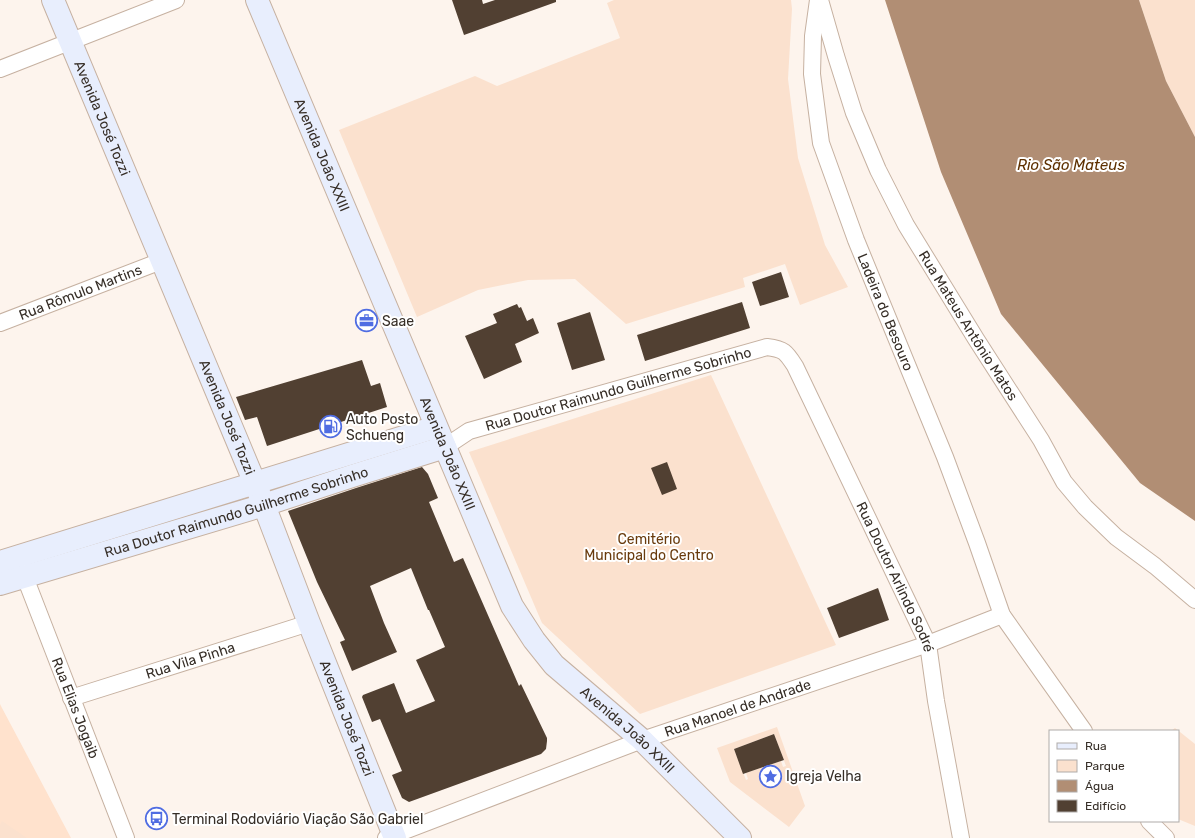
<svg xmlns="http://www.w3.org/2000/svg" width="1195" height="838" viewBox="0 0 1195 838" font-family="Rubik,sans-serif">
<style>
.built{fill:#ffe2cd}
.green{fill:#fbe1ce;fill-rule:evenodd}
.water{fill:#b18e74}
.building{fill:#514032}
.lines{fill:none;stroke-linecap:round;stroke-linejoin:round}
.street-casing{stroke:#c6b1a1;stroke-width:18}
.secondary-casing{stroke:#c6b1a1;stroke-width:24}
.street{stroke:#fff;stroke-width:16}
.secondary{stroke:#e8eefd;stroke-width:22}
.labels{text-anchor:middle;stroke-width:4;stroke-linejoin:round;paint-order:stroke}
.street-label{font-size:14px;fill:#362e27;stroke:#fff}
.poi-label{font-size:14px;fill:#362e27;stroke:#fff;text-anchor:start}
.park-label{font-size:14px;fill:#693b0d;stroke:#fff}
.water-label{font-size:15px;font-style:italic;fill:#5e3000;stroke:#fff}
</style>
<rect width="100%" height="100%" fill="#fdf4ed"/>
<path class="built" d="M0 704 2 708 71 838H0Z"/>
<path class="green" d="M614 0H791L792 9 788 79 798 158 825 245 848 287 800 305 785 264 743 278 745 287 626 324 575 279 528 280 478 290 417 317 339 130 475 76 497 86 620 38 607 3Z
M1139 0H1195V137L1166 81Z
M711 375 836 645 640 714 542 623 469 452Z
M777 727 805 806 789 827 730 782 717 748ZM774 734 786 766 783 767 781 761 746 773 748 779 746 780 734 749Z
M1175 728 1195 744V826L1178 819V731H1171Z
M2 821 27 838H0V825Z"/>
<path class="water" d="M885 0H1139L1166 81 1195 137V521L1140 483 1001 314 941 172Z"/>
<path class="building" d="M452 0H482L483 4 495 0H556V2L464 35Z
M781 272 789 297 760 306 752 282Z
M742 302 750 328 645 361 637 335Z
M517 304 519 308 521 307 527 321 533 318 539 333 515 344 522 362 484 379 465 336 497 323 493 314Z
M590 312 605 360 572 370 557 323Z
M362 360 371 386 380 383 387 407 267 446 257 417 245 420 236 397Z
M667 462 677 489 662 495 651 468Z
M422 467 428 474 438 498 429 502 454 562 463 558 519 686 521 684 547 738V741L546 749 541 754 409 802 402 798 392 775 402 771 380 719 372 722 362 697 363 695 394 683 406 713 435 701 416 660 445 647 429 610H428L411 568 370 586 384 623 397 652 352 671 340 642 345 640 317 582 288 511 356 488Z
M878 588 889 620 839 638 827 608Z
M774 734 784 760 743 774 734 749Z"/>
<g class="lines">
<defs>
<g id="street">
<path id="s1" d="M818 0 813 36 812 74 821 143 856 240 945 457 977 543 1002 615 1084 731"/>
<path id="s2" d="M820 0 836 56 854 113 878 170 906 225 976 339 1041 440 1064 482 1085 507 1116 537 1155 566 1195 600"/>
<path d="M0 69 176 0"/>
<path id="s3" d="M0 323 161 261"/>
<path id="s4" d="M445 447 469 431 767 347C784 349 786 352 795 366L928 644 936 701 961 838"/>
<path id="s5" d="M21 567 126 838"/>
<path id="s6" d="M71 698 309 623"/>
<path d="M1149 821 1166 838"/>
<path id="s7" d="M386 838 642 740 928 644 1002 615"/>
</g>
<g id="secondary">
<path id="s8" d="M53 0 264 505 309 623 395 838"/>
<path id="s9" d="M257 0 512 606 534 640 554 665 642 740 740 838"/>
<path d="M0 562 436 427"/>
<path id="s10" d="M0 584 264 505 352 476 445 447"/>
</g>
</defs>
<use href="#street" class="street-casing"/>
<use href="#secondary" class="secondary-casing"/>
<use href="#street" class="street"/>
<use href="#secondary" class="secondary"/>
</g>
<defs>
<symbol id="office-ring" viewBox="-11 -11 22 22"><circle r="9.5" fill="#fff" stroke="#506de2" stroke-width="1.5"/><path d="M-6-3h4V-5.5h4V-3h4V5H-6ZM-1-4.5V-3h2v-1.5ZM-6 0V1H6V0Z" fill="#506de2"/></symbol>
<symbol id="fuel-ring" viewBox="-11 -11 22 22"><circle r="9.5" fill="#fff" stroke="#506de2" stroke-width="1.5"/><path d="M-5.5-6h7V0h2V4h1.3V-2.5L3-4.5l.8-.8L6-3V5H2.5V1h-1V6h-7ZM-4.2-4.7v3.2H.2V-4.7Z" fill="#506de2"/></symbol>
<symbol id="sight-ring" viewBox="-11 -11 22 22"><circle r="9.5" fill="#fff" stroke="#506de2" stroke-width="1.5"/><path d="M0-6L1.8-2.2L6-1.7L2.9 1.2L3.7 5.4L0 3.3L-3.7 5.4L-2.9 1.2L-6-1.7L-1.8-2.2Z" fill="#506de2"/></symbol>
<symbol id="bus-ring" viewBox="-11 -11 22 22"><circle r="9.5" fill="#fff" stroke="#506de2" stroke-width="1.5"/><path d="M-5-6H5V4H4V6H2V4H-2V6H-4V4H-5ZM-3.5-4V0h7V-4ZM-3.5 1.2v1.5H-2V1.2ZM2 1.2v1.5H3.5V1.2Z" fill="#506de2"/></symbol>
</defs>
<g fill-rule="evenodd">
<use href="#office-ring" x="354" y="308" width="25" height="25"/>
<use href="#fuel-ring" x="318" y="414" width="25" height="25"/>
<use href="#sight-ring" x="758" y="764" width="25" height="25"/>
<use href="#bus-ring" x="144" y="806" width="25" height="25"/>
</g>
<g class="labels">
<g class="street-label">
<text dy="5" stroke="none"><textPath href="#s8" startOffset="128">Avenida José Tozzi</textPath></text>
<text dy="5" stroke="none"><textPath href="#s9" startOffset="168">Avenida João XXIII</textPath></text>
<text dy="5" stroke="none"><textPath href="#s3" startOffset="86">Rua Rômulo Martins</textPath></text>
<text dy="5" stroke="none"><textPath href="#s1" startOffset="325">Ladeira do Besouro</textPath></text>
<text dy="5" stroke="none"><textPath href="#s2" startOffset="360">Rua Mateus Antônio Matos</textPath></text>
<text dy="5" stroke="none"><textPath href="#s4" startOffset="184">Rua Doutor Raimundo Guilherme Sobrinho</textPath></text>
<text dy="5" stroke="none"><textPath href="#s8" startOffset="452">Avenida José Tozzi</textPath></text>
<text dy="5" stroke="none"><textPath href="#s9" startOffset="492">Avenida João XXIII</textPath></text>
<text dy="5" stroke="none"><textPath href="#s10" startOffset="247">Rua Doutor Raimundo Guilherme Sobrinho</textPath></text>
<text dy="5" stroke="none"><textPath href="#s4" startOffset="608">Rua Doutor Arlindo Sodré</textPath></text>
<text dy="5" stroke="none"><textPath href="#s6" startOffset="125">Rua Vila Pinha</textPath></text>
<text dy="5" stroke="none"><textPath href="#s5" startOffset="151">Rua Elias Jogaib</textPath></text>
<text dy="5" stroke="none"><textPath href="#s7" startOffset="375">Rua Manoel de Andrade</textPath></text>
<text dy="5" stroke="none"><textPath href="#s8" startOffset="776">Avenida José Tozzi</textPath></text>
<text dy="5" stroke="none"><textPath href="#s9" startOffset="828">Avenida João XXIII</textPath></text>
</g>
<g class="poi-label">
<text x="382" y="326">Saae</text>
<text x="346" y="424">Auto Posto<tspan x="346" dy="16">Schueng</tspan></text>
<text x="786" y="781">Igreja Velha</text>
<text x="172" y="824">Terminal Rodoviário Viação São Gabriel</text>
</g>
<g class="park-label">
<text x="649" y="544">Cemitério<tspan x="649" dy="16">Municipal do Centro</tspan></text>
</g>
<g class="water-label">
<text x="1071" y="170">Rio São Mateus</text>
</g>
</g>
<rect x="1049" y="730" width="130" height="92" fill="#ffffff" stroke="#afaba9"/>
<rect x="1057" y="743" width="20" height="6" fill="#e8eefd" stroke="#afaba9"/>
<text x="1085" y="750" font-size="12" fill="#362e27">Rua</text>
<rect x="1057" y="760" width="20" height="12" fill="#fbe1ce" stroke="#afaba9"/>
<text x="1085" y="770" font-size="12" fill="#362e27">Parque</text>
<rect x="1057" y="780" width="20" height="12" fill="#b18e74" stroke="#afaba9"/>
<text x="1085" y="790" font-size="12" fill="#362e27">Água</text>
<rect x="1057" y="800" width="20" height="12" fill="#514032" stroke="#afaba9"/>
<text x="1085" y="810" font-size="12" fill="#362e27">Edifício</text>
</svg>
